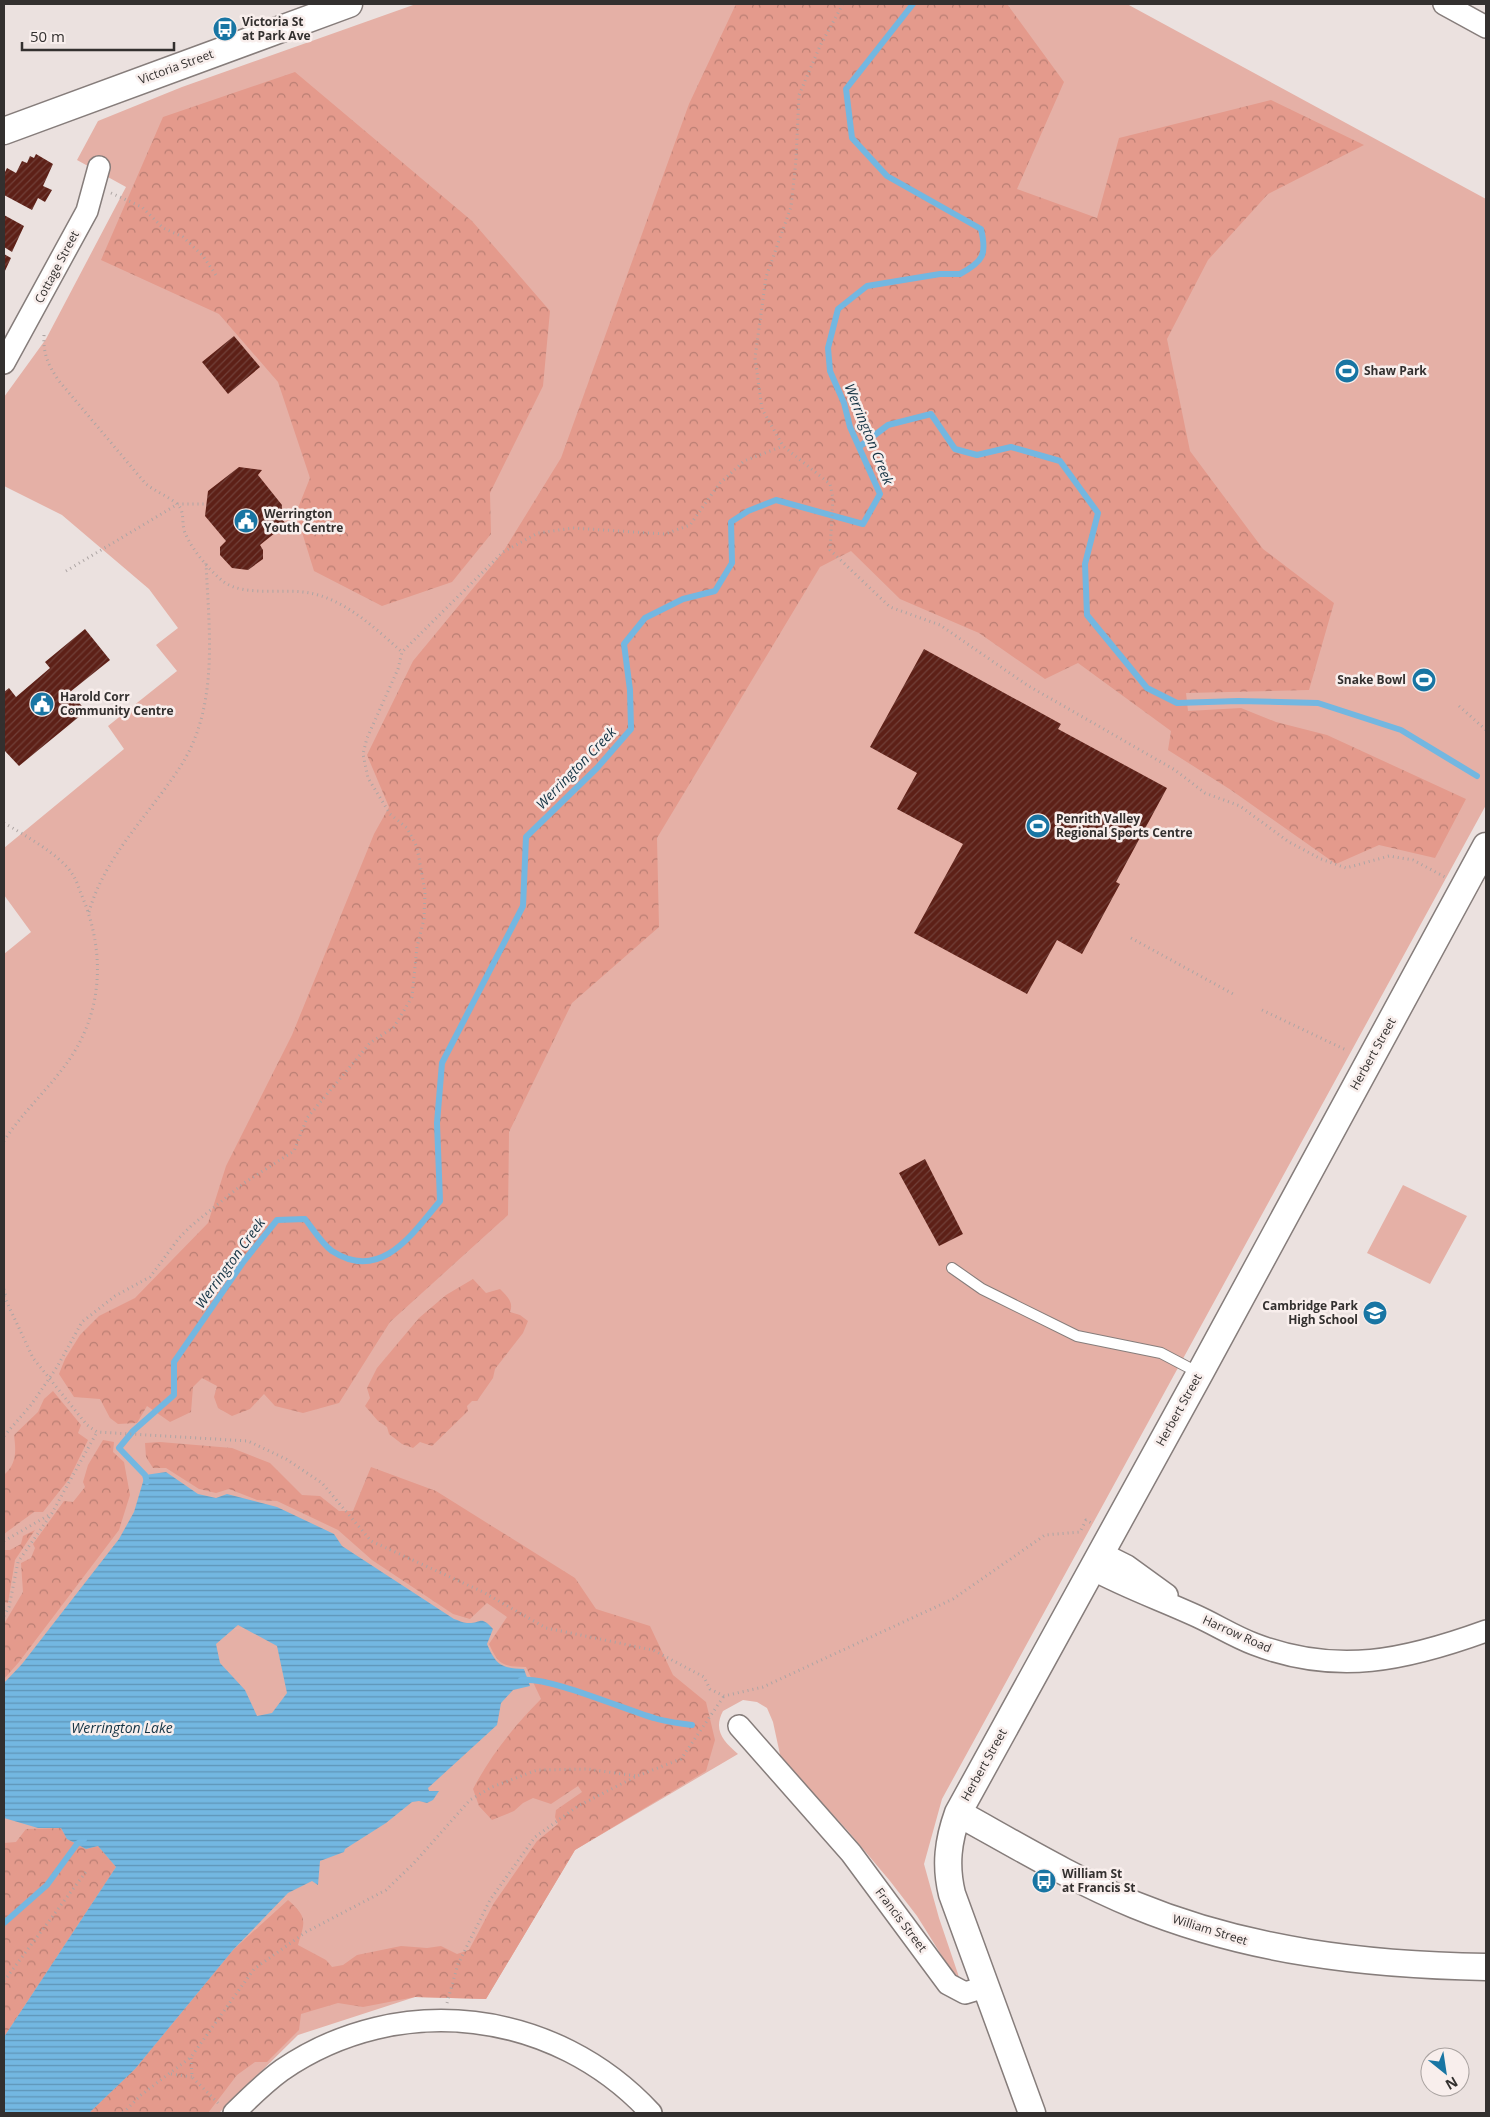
<svg xmlns="http://www.w3.org/2000/svg" width="1490" height="2117" viewBox="0 0 1490 2117" font-family="'Open Sans',sans-serif">
<style>
.green{fill:#e5b0a6}
.forest{fill:url(#forest-crowns)}
.water{fill:url(#water-rules);fill-rule:evenodd}
.lines{fill:none;stroke-linecap:round;stroke-linejoin:round}
.stream{stroke:#73b7e1;stroke-width:6}
.building{fill:url(#building-hatch)}
.service-casing{stroke:#867d7b;stroke-width:12}
.minor-casing{stroke:#867d7b;stroke-width:24}
.tertiary-casing{stroke:#867d7b;stroke-width:29}
.path{stroke:#ada5a4;stroke-width:3;stroke-dasharray:1 4;stroke-linecap:butt}
.service{stroke:#fff;stroke-width:10}
.minor{stroke:#fff;stroke-width:21}
.tertiary{stroke:#fff;stroke-width:26}
.labels{text-anchor:middle;stroke-width:5;stroke-linejoin:round;paint-order:stroke}
.poi-label{font-size:12px;font-weight:bold;fill:#33302f;stroke:#f8eeec;text-anchor:start}
.street-label{font-size:12px;fill:#33302f;stroke:#f8eeec}
.water-label{font-size:14px;font-style:italic;fill:#143344;stroke:#f8eeec}
</style>
<defs>
<pattern id="forest-crowns" width="20" height="18" patternUnits="userSpaceOnUse" patternTransform="scale(1.25)"><rect width="20" height="18" fill="#e49a8c"/><path d="M2 6a3 3 0 1 1 6 0M12 15a3 3 0 1 1 6 0" fill="none" stroke="#b97e73"/></pattern>
<pattern id="water-rules" width="6" height="5" patternUnits="userSpaceOnUse" patternTransform="scale(1.25)"><rect width="6" height="5" fill="#73b7e1"/><path d="M0 2.5h6" fill="none" stroke="#5f95b7"/></pattern>
<pattern id="building-hatch" width="6" height="6" patternUnits="userSpaceOnUse" patternTransform="scale(1.25)"><rect width="6" height="6" fill="#5d2017"/><path d="M-1 1l2-2M0 6l6-6M5 7l2-2" fill="none" stroke="#714039"/></pattern>
</defs>
<rect width="100%" height="100%" fill="#ebe1df"/>
<path class="green" d="M416 4H1127L1486 199V805L942 1799 924 1864 939 1918 959 1977H955L917 1916 890 1881 848 1831 781 1759 773 1722 767 1708 757 1702 743 1700 723 1711C713 1730 723 1741 738 1754L575 1850 486 1999 415 1997 298 2035 219 2113H4V954L31 932 4 895V848L124 749 108 726 177 671 156 645 178 628 149 589 62 515 4 486V397L46 339 126 187 77 160 98 121 182 87Z
M1403 1185 1467 1216 1430 1284 1367 1253Z"/>
<path class="forest" d="M736 4H1007L1064 82 1017 189 1097 218 1119 138 1271 100 1364 145 1268 194 1208 260 1167 339 1190 451 1263 549 1334 603 1309 690 1186 693 1188 711 1241 708 1276 722 1327 735 1466 799 1435 858 1379 845 1336 864 1231 790 1168 750 1171 731 1078 663 1045 679 979 633 900 599 851 551 820 567 657 838 659 927 572 1003 509 1132 508 1215 390 1322 339 1403 303 1413 275 1406 264 1394 250 1409 232 1416 218 1408 214 1397 217 1386 202 1378 193 1387 191 1412 170 1422 147 1406 137 1423 118 1424 110 1418 100 1399 74 1397 59 1374 65 1359 80 1335 99 1316 135 1298 208 1223 226 1166 292 1035 374 834 389 807 367 755 413 661 503 552 561 458 689 104Z
M295 72 472 221 550 311 543 386 490 493 491 534 452 582 382 606 314 571 296 513 310 478 278 382 219 314 101 260 163 117Z
M473 1279 486 1293 500 1289C507 1296 514 1302 510 1312L520 1315 528 1321 523 1333 495 1369 493 1378 477 1401H472L467 1406 468 1411 432 1446 420 1442 413 1448 402 1444 389 1434 387 1427 378 1421 365 1406 370 1398 367 1388 377 1368 419 1318 446 1295Z
M53 1391 81 1425 78 1433 88 1440 69 1479 43 1512H34L4 1534V1475C17 1463 16 1451 14 1435L38 1412 44 1399Z
M103 1440 114 1442 113 1452 124 1462 130 1495 119 1530 19 1662 4 1679V1624L23 1592 21 1563 31 1558 35 1548 33 1544 64 1501 73 1502 85 1487 83 1482 88 1465Z
M160 1442 232 1448 270 1463 302 1495 320 1496 339 1511H353L371 1467 436 1491 575 1578 596 1609 650 1626 673 1675 706 1702 715 1740 706 1771 575 1850 486 1999 415 1997 363 2007 338 2003 301 2014 299 2030 267 2062H255L237 2075 208 2113H89L135 2069 233 1950 288 1900C308 1918 305 1921 298 1945L326 1960 332 1967 343 1965 357 1955 401 1946 427 1948 441 1946 457 1954 469 1950 494 1903 537 1841 558 1824 555 1817 556 1810 582 1792 578 1786 551 1804 533 1798 523 1803 514 1811 492 1820 479 1806 473 1789C491 1755 514 1726 541 1699L526 1667C503 1666 499 1666 489 1644L507 1617 487 1603 470 1619 453 1614 372 1560 338 1530 277 1501 257 1500 229 1489 216 1493 199 1489 166 1468H153L146 1457 145 1443Z
M35 1530 15 1560 8 1603 4 1602V1550H10L21 1544 23 1536Z
M61 1828 67 1839 86 1849 98 1846 116 1867 4 2037V1843L16 1842 26 1829Z"/>
<path class="water" d="M166 1472 198 1494 216 1498 227 1494 277 1507 334 1534 342 1546 454 1619C458 1620 463 1623 467 1623 481 1624 480 1614 493 1629L487 1644C496 1665 501 1668 524 1669L530 1686 513 1690 501 1703 497 1725 428 1788 429 1791H439L433 1800 427 1803 419 1801 412 1802 386 1823 345 1849 344 1852 320 1861 318 1885 312 1881 288 1893 233 1950 135 2069 89 2113H4V2037L116 1867 98 1846 86 1849 67 1839 61 1828H38L4 1818V1683L22 1664 119 1539 134 1512 145 1475ZM238 1625 277 1646 287 1693 272 1713 257 1716 245 1690 220 1663 216 1644Z"/>
<g class="lines">
<path class="stream" d="M859 447 888 425 931 414 955 449 977 455 1011 447 1060 461 1098 513 1085 564 1087 615 1147 688 1177 703 1238 701 1318 703 1401 730 1477 776
M147 1482 145 1475 119 1448 133 1431 174 1395V1362L244 1261 277 1220 305 1219C313 1229 322 1244 332 1251 381 1283 413 1233 440 1201L437 1123 442 1063 523 906 526 837 597 768 631 729 630 690 624 644 645 618 683 599 715 591 732 563 731 522 748 511 776 500 863 524 880 494 850 427 844 403 830 371 828 348 838 309 867 286 940 274H960C984 261 987 254 981 229L887 176 852 138 846 89 913 4
M521 1680C548 1676 623 1709 654 1718 666 1722 679 1723 692 1725
M4 1923 47 1885 77 1844 84 1839"/>
</g>
<path class="building" d="M36 154 53 164 43 186 52 190 45 202 38 198 32 210 4 195V174L7 168 16 173 22 161 27 163 30 156 34 158Z
M4 215 24 226 12 252 4 247Z
M4 254 11 258 4 273Z
M234 336 260 367 228 394 202 362Z
M239 467 262 470 258 475 282 505 281 518 286 524 260 545 263 550V559L248 570 232 568 220 555V547L226 541 205 516 208 491Z
M85 629 110 660 70 692 86 711 19 766 4 750V692L9 688 16 697 50 668 45 662Z
M924 649 1061 724 1058 729 1167 788 1116 882 1120 884 1082 954 1057 940 1027 994 914 933 963 844 897 809 917 773 870 747Z
M925 1159 963 1234 939 1246 899 1173Z"/>
<g class="lines">
<defs>
<path id="service" d="M952 1268 982 1289 1077 1336 1161 1353 1199 1373"/>
<path id="minor" d="M1444 4 1486 27
M4 363 87 211 99 167
M1101 1553 1127 1566 1167 1595
M1092 1569C1125 1587 1159 1599 1192 1614 1213 1623 1233 1636 1254 1644 1337 1676 1406 1660 1486 1631
M739 1726 851 1853 948 1984 965 1993 985 1987
M234 2113C249 2098 264 2083 282 2070 399 1990 555 2009 651 2113"/>
<path id="tertiary" d="M4 131 349 4
M958 1813C1016 1845 1074 1880 1135 1905 1247 1951 1366 1965 1486 1967
M1032 2113 952 1894C945 1865 948 1841 958 1813L1200 1373 1486 846"/>
</defs>
<use href="#service" class="service-casing"/>
<use href="#minor" class="minor-casing"/>
<use href="#tertiary" class="tertiary-casing"/>
<path class="path" d="M843 4 820 46 799 95 796 160 791 207 766 277 755 358 762 409 783 446 830 484 833 498 830 550 890 607 940 625 1027 685 1175 770 1205 793 1240 806 1289 842 1321 859 1346 868 1389 856 1413 860 1445 877
M111 193 142 207 163 228 183 237 203 256 218 278
M44 335C43 354 48 365 59 381L145 483C155 492 171 497 179 506 185 513 181 527 186 535 193 551 211 572 224 582 245 597 286 588 310 593 346 600 376 629 402 652
M66 571 178 504H206
M1459 706 1486 730
M4 823C23 834 62 856 73 875 77 881 79 889 82 896 103 946 104 1001 76 1049 56 1083 25 1108 4 1141
M89 912C105 855 151 813 182 764 219 704 209 630 206 563
M1131 938 1235 995
M1262 1010 1346 1050
M4 1289 6 1297
M4 1296 33 1358 87 1425 97 1432 248 1441 286 1459 322 1483 371 1541 483 1592 546 1628 653 1650 704 1677 710 1689 724 1696 763 1687 953 1599 1045 1535 1080 1532 1086 1520 1093 1524
M4 1436 31 1405 57 1367 82 1322 115 1296 150 1277 179 1238 191 1226 244 1183 294 1151 307 1118 370 1043 394 1027 412 997 417 947 424 919 425 892 417 847 407 828 390 814 368 778 363 754 367 738 398 669 402 652 503 552 538 533 573 528 665 534 690 525 719 484 744 461 783 446
M4 1541 49 1515
M4 1616 9 1607 18 1562 52 1513 97 1432
M4 1981 88 1869
M447 2003 458 1964 490 1900 535 1837 578 1806 637 1776 681 1759 724 1696
M191 2058 192 2077 218 2103
M171 2074 192 2077
M123 2113 141 2095 191 2057 254 1969 306 1932 386 1890 413 1864 470 1800 492 1787 537 1770 587 1769 637 1776"/>
<use href="#service" class="service"/>
<use href="#minor" class="minor"/>
<use href="#tertiary" class="tertiary"/>
</g>
<defs>
<symbol id="bus-disc" viewBox="-11 -11 22 22"><circle r="9.5" fill="#1875a3" stroke="#f8eeec"/><path d="M-5-6H5V4H4V6H2V4H-2V6H-4V4H-5ZM-3.5-4V0h7V-4ZM-3.5 1.2v1.5H-2V1.2ZM2 1.2v1.5H3.5V1.2Z" fill="#fff"/></symbol>
<symbol id="stadium-disc" viewBox="-11 -11 22 22"><circle r="9.5" fill="#1875a3" stroke="#f8eeec"/><path d="M0-5a6.5 5 0 1 0 0 10a6.5 5 0 1 0 0-10ZM-3.5-1.8h7v3.6h-7Z" fill="#fff"/></symbol>
<symbol id="civic-disc" viewBox="-11 -11 22 22"><circle r="9.5" fill="#1875a3" stroke="#f8eeec"/><path d="M-.6-6.5H3V-4.5H.6V-3L4-1V1h2V6H-6V1h2V-1L-.6-3ZM-1.2 2.5V6h2.4V2.5Z" fill="#fff"/></symbol>
<symbol id="school-disc" viewBox="-11 -11 22 22"><circle r="9.5" fill="#1875a3" stroke="#f8eeec"/><path d="M0-5L7-2L0 1L-7-2ZM-4 1L0 2.5L4 1V4Q0 6-4 4Z" fill="#fff"/></symbol>
</defs>
<g fill-rule="evenodd">
<use href="#bus-disc" x="211" y="15" width="28" height="28"/>
<use href="#stadium-disc" x="1333" y="357" width="28" height="28"/>
<use href="#civic-disc" x="232" y="507" width="28" height="28"/>
<use href="#stadium-disc" x="1410" y="666" width="28" height="28"/>
<use href="#civic-disc" x="28" y="690" width="28" height="28"/>
<use href="#stadium-disc" x="1024" y="812" width="28" height="28"/>
<use href="#school-disc" x="1361" y="1299" width="28" height="28"/>
<use href="#bus-disc" x="1030" y="1867" width="28" height="28"/>
</g>
<g class="labels">
<g class="poi-label">
<text x="242" y="26">Victoria St<tspan x="242" dy="14">at Park Ave</tspan></text>
<text x="1364" y="375">Shaw Park</text>
<text x="264" y="518">Werrington<tspan x="264" dy="14">Youth Centre</tspan></text>
<text x="1406" y="684" text-anchor="end">Snake Bowl</text>
<text x="60" y="701">Harold Corr<tspan x="60" dy="14">Community Centre</tspan></text>
<text x="1056" y="823">Penrith Valley<tspan x="1056" dy="14">Regional Sports Centre</tspan></text>
<text x="1358" y="1310" text-anchor="end">Cambridge Park<tspan x="1358" dy="14">High School</tspan></text>
<text x="1062" y="1878">William St<tspan x="1062" dy="14">at Francis St</tspan></text>
</g>
<g class="street-label">
<text transform="translate(176 67) rotate(-20)" y="4">Victoria Street</text>
<text transform="translate(57 267) rotate(-62)" y="4">Cottage Street</text>
<text transform="translate(1373 1054) rotate(-61)" y="4">Herbert Street</text>
<text transform="translate(1179 1410) rotate(-61)" y="4">Herbert Street</text>
<text transform="translate(1237 1634) rotate(24)" y="4">Harrow Road</text>
<text transform="translate(984 1765) rotate(-61)" y="4">Herbert Street</text>
<text transform="translate(901 1920) rotate(53)" y="4">Francis Street</text>
<text transform="translate(1210 1930) rotate(17)" y="4">William Street</text>
</g>
<g class="water-label">
<text transform="translate(869 434) rotate(68)" y="5">Werrington Creek</text>
<text transform="translate(576 768) rotate(-46)" y="5">Werrington Creek</text>
<text transform="translate(230 1263) rotate(-54)" y="5">Werrington Creek</text>
<text x="122" y="1733">Werrington Lake</text>
</g>
</g>
<rect width="1490" height="2117" fill="none" stroke="#33302f" stroke-width="10"/>
<g transform="translate(1445 2072) rotate(150)"><circle r="24" fill="#f8eeec" stroke="#a9a2a0"/>
<path d="M0-4L9 19L0 12L-9 19Z" fill="#1875a3"/>
<text y="-8" font-size="14" font-weight="bold" text-anchor="middle" fill="#33302f">N</text>
</g>
<path d="M22 42v8h152v-8" fill="none" stroke="#33302f" stroke-width="2.5"/>
<text x="30" y="42" font-size="15" fill="#33302f" stroke="#f8eeec" stroke-width="4" paint-order="stroke">50 m</text>
</svg>
